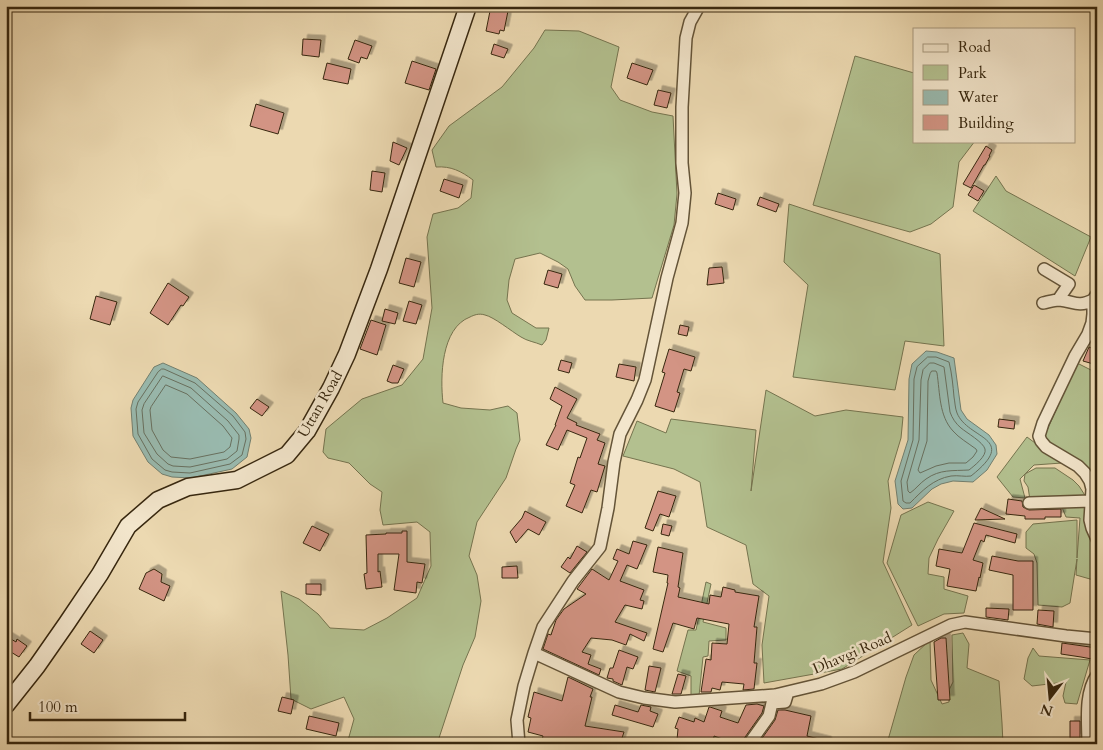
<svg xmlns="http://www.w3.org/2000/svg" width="1103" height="750" viewBox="0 0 1103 750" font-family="Cardo,serif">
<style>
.green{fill:#b3c08f;stroke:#75744f}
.water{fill:#99baaf;stroke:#727f6f}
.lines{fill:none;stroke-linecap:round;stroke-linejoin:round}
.shore{stroke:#68705f;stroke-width:1}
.building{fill:#d39484;stroke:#37270f;filter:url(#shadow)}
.street-casing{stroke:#645438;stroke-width:14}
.secondary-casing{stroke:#37270f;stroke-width:19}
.street{stroke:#f3e6cc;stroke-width:11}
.secondary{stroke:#f3e6cc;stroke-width:16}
.labels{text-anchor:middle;stroke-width:5;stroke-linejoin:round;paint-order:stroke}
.street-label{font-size:15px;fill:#37270f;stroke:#f3e6cc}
</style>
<defs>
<filter id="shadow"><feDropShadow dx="4.5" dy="-4.5" stdDeviation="0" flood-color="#0004"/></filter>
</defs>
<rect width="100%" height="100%" fill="#ecd9b1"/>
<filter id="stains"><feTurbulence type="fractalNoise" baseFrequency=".004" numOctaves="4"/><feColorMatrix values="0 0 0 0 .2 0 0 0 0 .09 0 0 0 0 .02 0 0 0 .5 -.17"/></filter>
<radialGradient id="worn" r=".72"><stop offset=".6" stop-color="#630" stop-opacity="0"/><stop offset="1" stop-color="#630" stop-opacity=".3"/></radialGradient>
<path class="green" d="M545 30 579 31 619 47 611 87 620 100 652 112 673 116 677 194 674 225 652 298 612 300H585L575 286 568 269 558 262 540 253 515 259 509 280 507 300 512 313 536 328H549L546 340 542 345C535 342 527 341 521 337 511 331 494 317 485 315 479 313 474 315 470 317 441 328 440 377 443 403L461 408 490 410 508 406 517 413 520 440 516 449 506 478 477 522 469 556 477 575 481 601 475 637 463 665 439 738 434 744H347L354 719 344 697 311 709 291 699 288 655 281 591 299 599 318 614 330 628 364 630 387 618 417 598 431 566 430 532 417 522 383 525 380 510 382 492 370 484 349 463 328 458 323 452 326 429 362 399 402 385 423 359 432 308 427 237 433 214 458 208 471 198 473 180C461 171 451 166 436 167L432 150 449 126 502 87 534 48Z
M855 56 914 73V141H975L959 162 953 207 931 224 910 232 813 205Z
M996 176 1006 191 1091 237 1075 276 973 211Z
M789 204 940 254 944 346 905 341 895 390 793 377 808 285 784 262Z
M1077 363 1097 373V424L1092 435 1097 436 1096 486 1044 437Z
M766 390 815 416 846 410 903 417 901 438 888 481 891 508 883 562 912 625 842 669 764 683 762 645 769 596 753 584 746 545 707 527 700 482 674 469 623 456 637 421 666 433 671 419 756 430 751 491Z
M1027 437 1062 463 1034 465 1025 474 1036 468H1055L1073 480 1079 486 1086 497 1030 500 1028 487 1024 481 1025 474 1020 479 1025 498 1013 497 997 477Z
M928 502 954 511 938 539 929 558 928 574 944 577V589L968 596 964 613 944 614 918 626 887 563 901 515Z
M1061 505H1086L1097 543V581L1076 575 1077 559 1070 603 1062 607 1038 605 1037 563 1034 554 1026 548V532L1033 524 1077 520V558L1080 518 1066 517Z
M706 582 711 584 703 622 726 628V640L709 641 708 656 703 657 699 696 691 695V676L677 671 688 630H696Z
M963 633 969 644 967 668 999 681 1002 723 1003 744H894L888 740 906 677 914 655 930 640 931 680 942 704 949 702V690L953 682 952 635Z
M1033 648 1039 656 1090 660 1077 704 1065 703 1063 696 1066 682 1032 686 1024 679 1028 658Z"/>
<path class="water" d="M926 351 937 352 954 358 961 410 967 419 989 435 996 445 997 454 987 470 973 482 953 481 941 484 932 489 912 508 903 509 898 504 895 481 908 440 909 379 912 364Z
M163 363 197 378 236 413 249 429 251 438 247 457 232 469 191 478 172 477 162 474 148 462 133 436 131 408 133 400 154 367Z"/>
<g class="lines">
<path class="shore" d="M928 357H936L949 362C952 374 953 386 954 397 955 402 955 408 957 413 968 440 1020 437 971 476 965 477 958 475 951 476 933 479 922 491 910 503H906L903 501 901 481 913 440 914 379 917 367Z
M930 363H934L944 367 950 412C952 418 956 424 961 428 967 433 983 442 985 449 987 456 974 466 969 470 953 471 940 469 926 479 920 483 916 489 910 493L908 491 907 482 919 440 921 380 923 370Z
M162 369H164L195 383 233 416 245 432 246 439 242 455 230 464 190 473 172 472 165 470 152 459 138 434 136 409 138 402 158 372Z
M932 371H936L937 373C940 393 939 416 953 431 959 438 968 443 976 449L977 451 973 457 966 463H949L936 466 920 473 918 470 927 441 928 381 930 374Z
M163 376 191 388 228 421 239 435V439L237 451 227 459 190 467 173 466 168 464 157 454 144 433 142 410 144 404Z
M166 385 187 394 223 426 232 438 230 447 224 452 190 459 171 457 163 450 152 430 150 410 151 407Z"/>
</g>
<path class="building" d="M491 6H509L504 31 500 30 499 34 486 31Z
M303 39 321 40 319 57 302 55Z
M355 40 372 46 367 59 361 57 359 63 348 59Z
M494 44 508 49 504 58 491 54Z
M412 61 436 69 429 90 405 83Z
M327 63 351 69 348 84 323 79Z
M632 63 653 70 647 85 627 78Z
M658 90 671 93 667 108 654 105Z
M256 104 284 113 278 134 250 126Z
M393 142 407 148 399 165 390 161Z
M986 146 992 150 989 156H990L985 165H984L971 188 963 184Z
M372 171 385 173 382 192 370 190Z
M444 179 463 185 459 198 440 191Z
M974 185 984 191 978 201 968 195Z
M718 193 736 199 733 210 715 204Z
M760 197 779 204 776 212 757 205Z
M406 258 421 262 414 287 399 283Z
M722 267 724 283 707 285 709 268Z
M548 270 562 274 558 288 544 284Z
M168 283 189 297 183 306 181 305 168 325 150 313Z
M96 296 117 302 110 325 90 319Z
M409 301 422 305 416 324 403 321Z
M385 309 398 313 395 324 382 321Z
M371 320 386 325 377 355 360 349Z
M680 325 689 327 687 336 678 334Z
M1089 347 1097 350V365L1083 361Z
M669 349 695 357 691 371 684 369 677 392 680 393 674 412 655 406 665 373 662 372Z
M561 360 572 363 569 373 558 370Z
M619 364 636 367 634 381 616 377Z
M393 365 404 369 398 383H392L387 381Z
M555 387 577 399 567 418 577 423 576 425 600 434 597 440 605 443 598 464 605 466 597 492 591 490 582 513 566 506 575 485 570 483 578 457 580 458 587 438 567 430 558 450 546 445 556 425H555L562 406 550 399Z
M257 399 269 407 262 416 250 408Z
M999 419 1015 421 1014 429 998 427Z
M658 491 676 496 669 517 660 514 653 531 645 528Z
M1008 499 1022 501 1023 507 1029 510 1061 509V517H1045V519H1025V516L1006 514Z
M981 508 1005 519 975 520Z
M525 511 546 522 539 535 528 529 516 543 510 532 522 518Z
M974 523 1017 534 1015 543 986 535 984 542 981 540 973 560 983 563 980 578 979 577 976 591 947 586 950 569 936 566 939 549 962 553Z
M663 524 672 526 669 536 661 534Z
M312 526 329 534 320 551 303 543Z
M402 531H407V562L425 564 422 583 417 582 416 593 394 590 399 554H378V572L380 571 382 587 366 589 364 574 367 573 366 535 386 534V533H402Z
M633 541 647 545 637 569 627 565 620 581 644 590 640 600 644 601 642 609 625 605 615 622 647 633 644 641 630 634 626 645 612 640 591 638 582 652 591 655 588 664 601 669 599 675 543 649 548 634 551 635 556 620 564 609 586 594 577 589 592 569 609 580 618 561 613 559 617 549 629 554Z
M577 546 587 552 570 573 561 567 568 557 570 559Z
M658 547 683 553 678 587 680 588 678 597 709 604 710 595 721 597 723 587 735 590V592L759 596 754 627H757L754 663H757L754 689 743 690 744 684 722 682 720 690 712 688 711 692H701L706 659 711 660 712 643 727 644 729 624 697 618 694 629 673 623 663 652 653 649 668 583H667L668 575 653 572Z
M992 556 1018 561H1033V610H1013V575L989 570Z
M517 566 518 578H502V567Z
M154 569 162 574 161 582 170 586 164 601 139 589 146 573Z
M306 584H321V595L306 594Z
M986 608 1009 609 1008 620 986 617Z
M1038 610 1054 611 1053 627 1037 624Z
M90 631 103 640 94 653 81 644Z
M6 636 16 642 17 639 27 646 19 657 6 649Z
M941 638H946L950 700H938L934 642Z
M1062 643 1097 648V660L1081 657 1061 654Z
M619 650 638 657 633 669 627 667 622 685 613 681V679L607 678 610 668H613Z
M649 666 661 668 655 692 645 690Z
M678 674 686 676 681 694H672Z
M568 677 593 689 590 697H592L585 726 624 732 620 744H541L543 736 528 732 531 718 528 717 534 692 562 701Z
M282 697 294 700 291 714 278 711Z
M757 704 764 706 762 713 743 740 742 744H736L714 736 713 744H686L677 740 678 729 675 728 679 717 694 722 695 718 704 722 709 707H710L722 711 720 717 738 723 746 705Z
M615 705 638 712 641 705 651 707 650 711 658 714 653 727 612 715Z
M778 710H785L811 716 807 736 827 741V744H794L787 742V744H758L775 720Z
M309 716 339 723 336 736 306 729Z
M1070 721H1080V738H1070Z"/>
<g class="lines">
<defs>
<path id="street" d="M1044 269 1069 284 1058 300
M1097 294 1093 300V314L1092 323 1088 334 1075 356 1043 423 1039 436 1041 441 1046 447 1078 466 1085 473 1090 481 1092 489 1090 520 1092 528 1097 539
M1043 303C1048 302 1054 300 1059 300 1074 301 1077 308 1093 300
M1029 503 1091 501
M534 653 619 692 644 698 675 702 775 695 821 684 854 672 951 625 965 622 1066 636 1097 639
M519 744 517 720 524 686 534 653 543 627 573 581 600 547 608 508 614 462 620 434 637 400 645 380 667 278 682 223 685 193 682 163V107L686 38 690 22 699 6
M749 744 769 716 772 703 785 702 788 692
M1088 744C1088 722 1084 694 1097 675"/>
<path id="secondary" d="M6 705 37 666 67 623 100 574 128 526 158 500 188 487 237 480 287 455 307 431 331 388 347 354 379 269 468 6"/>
</defs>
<use href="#street" class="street-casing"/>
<use href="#secondary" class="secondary-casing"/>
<use href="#street" class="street"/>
<use href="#secondary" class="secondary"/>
</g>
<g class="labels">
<g class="street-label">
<text transform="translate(320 404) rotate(-60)" y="5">Uttan Road</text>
<text transform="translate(852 653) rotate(-23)" y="5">Dhavgi Road</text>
</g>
</g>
<rect width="1103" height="750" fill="none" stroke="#ecd9b1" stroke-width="25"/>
<rect x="8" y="8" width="1088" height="735" fill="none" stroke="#37270f" stroke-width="2.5"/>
<rect x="12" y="12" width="1078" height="725" fill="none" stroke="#37270f"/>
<rect x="913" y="28" width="162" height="115" fill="#f3e6cc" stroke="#a89a80"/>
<rect x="923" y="44" width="25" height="8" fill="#f3e6cc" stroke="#a89a80"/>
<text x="958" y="52" font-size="15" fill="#37270f">Road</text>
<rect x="923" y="65" width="25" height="15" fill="#b3c08f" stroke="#a89a80"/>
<text x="958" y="78" font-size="15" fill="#37270f">Park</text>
<rect x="923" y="90" width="25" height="15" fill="#99baaf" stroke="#a89a80"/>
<text x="958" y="102" font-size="15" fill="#37270f">Water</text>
<rect x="923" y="115" width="25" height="15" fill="#d39484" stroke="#a89a80"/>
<text x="958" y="128" font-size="15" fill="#37270f">Building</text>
<g transform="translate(1050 698) rotate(196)" stroke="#f3e6cc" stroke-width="4" paint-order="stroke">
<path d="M0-4L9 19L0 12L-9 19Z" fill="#37270f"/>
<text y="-8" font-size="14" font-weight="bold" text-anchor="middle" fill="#37270f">N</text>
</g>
<path d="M30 712v8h155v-8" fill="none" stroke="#37270f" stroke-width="2.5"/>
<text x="38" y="712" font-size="15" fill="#37270f" stroke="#f3e6cc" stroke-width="4" paint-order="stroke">100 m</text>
<rect width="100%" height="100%" filter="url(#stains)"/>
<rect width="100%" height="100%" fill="url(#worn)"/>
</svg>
